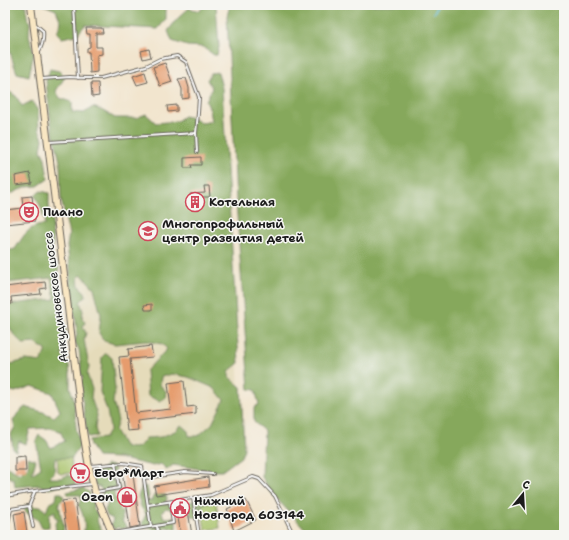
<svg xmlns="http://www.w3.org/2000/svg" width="569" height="540" viewBox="0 0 569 540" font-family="'Shantell Sans',sans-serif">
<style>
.built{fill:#e5dbba}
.green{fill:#a8c267;stroke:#626f42}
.forest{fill:#86a85c;stroke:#51623c}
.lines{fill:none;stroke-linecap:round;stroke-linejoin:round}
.stream{stroke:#62c1e0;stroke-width:1.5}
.building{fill:#e69c6d}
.lane-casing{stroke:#67625a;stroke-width:4}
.secondary-casing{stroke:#67625a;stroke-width:8}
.lane{stroke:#fff;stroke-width:2}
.secondary{stroke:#f9e7c3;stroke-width:6}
.labels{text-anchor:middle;stroke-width:3;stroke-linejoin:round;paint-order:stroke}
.poi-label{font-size:12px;font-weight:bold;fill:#1c1c1c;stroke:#f6f6f2;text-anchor:start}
.street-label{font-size:12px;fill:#1c1c1c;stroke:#f6f6f2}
</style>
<rect width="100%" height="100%" fill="#f6f6f2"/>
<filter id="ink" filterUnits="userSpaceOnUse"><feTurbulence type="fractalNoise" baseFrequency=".025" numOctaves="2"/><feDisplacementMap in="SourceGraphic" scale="8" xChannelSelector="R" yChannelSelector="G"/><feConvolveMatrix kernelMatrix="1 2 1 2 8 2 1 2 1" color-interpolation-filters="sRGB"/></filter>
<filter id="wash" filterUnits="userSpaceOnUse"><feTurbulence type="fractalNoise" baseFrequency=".012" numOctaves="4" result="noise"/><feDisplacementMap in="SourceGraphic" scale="16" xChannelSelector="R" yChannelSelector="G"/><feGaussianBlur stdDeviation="0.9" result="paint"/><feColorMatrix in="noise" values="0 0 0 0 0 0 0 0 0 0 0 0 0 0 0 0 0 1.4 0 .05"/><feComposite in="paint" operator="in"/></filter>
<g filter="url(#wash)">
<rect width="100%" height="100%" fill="#f2e5ce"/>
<path class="built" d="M223 135 243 452 220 468 95 453 57 152Z
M55 277 67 362 5 370V283Z"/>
<path class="green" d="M71 449 72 471 70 473 60 474 58 472 57 451Z
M216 502 220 528 205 530 201 505Z"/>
<path class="forest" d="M5 5H26L27 17 30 23 29 35 34 53 29 76 17 73 12 59 8 43 5 42Z
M44 5H168L166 7V19L158 29 85 25 77 35 62 38 57 33 61 22 56 10Z
M204 5H216L219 47 217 55H214L203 47 187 46 172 41 168 31 177 19 189 8 200 11Z
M230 5H564V535H311L273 495 262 477 264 431 254 422V408L259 404 255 390 249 389 236 200 227 16Z
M50 69 59 71 65 77 56 91 60 98 72 102V112L84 113 93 107 103 111 115 118H136L146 114 156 123 177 121 184 116 194 118 202 123 212 121 210 110 206 101 212 88 207 80 211 73 218 72 222 88 239 363 229 371V377L241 387 244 449 241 457 222 471H214L173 465 167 470 161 464 153 466 118 458 97 457 90 445 89 440 105 438 110 429 107 410 100 392 102 357 106 353 112 358 115 389 113 402 118 421 115 430 124 446C135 450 140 448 146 438L161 437 175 431 181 425 188 431 189 436H198L212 424 224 400 214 388 188 377 172 374 161 377 160 385 166 391 165 398 160 401 148 396 146 371 167 349 162 344 146 341 115 344 104 341 99 333 101 315 94 288 82 275 78 277 79 286 85 292 86 296 80 302 83 311 82 318 85 322 83 327 86 333 84 339 89 367 87 374 92 389 91 398 97 415 95 428 97 436 88 437 86 428 80 381 83 378 79 370 81 366 79 350 75 342 77 333 75 314 71 305 73 294 70 289V268L67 246 69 234 61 199 60 161 51 124 46 81Z
M5 89 16 96 22 106 32 101 38 111 39 129 43 139 41 150 45 158 48 179 38 186 25 187 11 194 5 190Z
M41 191 49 193V208L52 219 53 245 49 256 59 268 57 275 59 285 60 299 63 308 62 315 66 331 62 355 69 365 70 374V388L74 399 76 427 80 446 72 458H55L54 473 48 478H61L68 475 75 478V485L60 486 49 489 39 485 15 487 14 480 8 476 6 480H5V468L7 467 20 474 28 467V457L36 460 32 474 41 468 36 441 39 435 46 440 51 448 65 441 60 431 50 428 30 429 26 444 19 441 16 451 13 449 11 434 15 427 13 421 18 413 25 407 43 412 54 417 60 411 52 393 32 386 15 392 5 389V356L7 365 26 360 41 362 46 350 35 343 23 344 14 335 9 326 5 322V305L55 299 51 278 5 283V251L15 249C23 237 28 225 45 225L42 210 35 195Z
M107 465 114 466 115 471 110 473V477L114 479 120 486V491L114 492 115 499H120L122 503 119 510 122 512 123 523 128 527 121 529 118 527 115 529 111 526 113 519 107 516 105 510 109 501 103 497 101 488 95 485 93 477 95 472 102 469Z
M142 486 147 487 149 496 146 501H151L154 495H166L167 499 165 504H172L174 509 173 510 166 508 162 512 164 518 174 517 176 522V529L165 527 163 531 171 533 172 535H155L154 529 144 527 142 523 146 514 141 507 138 496Z
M83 488 90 493 89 498 93 501V508L98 515C96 523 99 527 105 533L104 535H83C86 524 84 514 78 505L81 500V495H68L67 492Z
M57 493H62L64 498 59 503 61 516 64 525 63 533 64 535H50L52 532 56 533 55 523 59 520 55 517V511L49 514V527L42 528 38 520 27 513 24 509 27 504 36 507 41 506 46 512 49 504 56 500Z
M207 495 212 497 210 501 200 505 201 511 206 515 202 519 191 516 188 503 195 500 199 496Z"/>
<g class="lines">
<path class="stream" d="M434 13 437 5"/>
</g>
<g id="blocks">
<path class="building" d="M86 28H102L103 33H96V47H102V54L97 55V72L90 73 89 52H87V48L90 47V34H87Z
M149 49 151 57 143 59 141 51Z
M165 63 172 82 160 86 153 67Z
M145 72 148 82 137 85 133 76Z
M186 78 189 88V98L182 99V89L178 79Z
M91 83H98L99 96 92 97Z
M177 105V111L168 112 167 106Z
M201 157V165H191L192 168H184V158Z
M30 173 32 183 16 185 15 176Z
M204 186H209L210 197H198L199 209 192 210 190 194 205 193Z
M32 196 35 221 5 224V210L23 208 22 197Z
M45 282 46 288 40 289 41 294 11 297 12 304 5 305V287Z
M152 304V310H145L144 305Z
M151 346 153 357 130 359 136 413 171 409 168 383 184 381 187 407 196 406V414L137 421 138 430 127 431 119 357 129 356 128 349Z
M25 456 26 471H15V457Z
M82 468 83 478H79L77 469Z
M139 469 140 474 133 475 140 526 130 528 122 471Z
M208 477 209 487 156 495 154 486Z
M75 499 80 535H67L62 501Z
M246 500 256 520 234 531 230 518H231L227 509Z
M187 505 192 535H181L176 507Z
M24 512 27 532H22V535H17L14 514Z"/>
</g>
</g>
<g filter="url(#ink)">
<use href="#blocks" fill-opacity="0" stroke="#67625a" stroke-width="1"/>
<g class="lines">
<defs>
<path id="lane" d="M74 5 78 78
M35 24 43 31C44 39 43 44 39 51
M42 79 70 77 86 78H101L146 66 160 59 177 56 186 62 199 97 198 113 196 133 197 152
M49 142 196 133
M90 466 123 463 142 466 151 527
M144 478 185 472 213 474
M96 492 119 488 115 463
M5 496 35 491 91 484
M193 498 199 535
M148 505 211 495 253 477 259 479 275 496 293 534 292 535
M157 526 158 535
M33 527 29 506 35 491
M113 533 173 523 170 502
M6 535V531L11 509 29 506"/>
<path id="secondary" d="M31 5 83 431 89 467 95 492 113 535"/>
</defs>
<use href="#lane" class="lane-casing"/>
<use href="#secondary" class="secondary-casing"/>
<use href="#lane" class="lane"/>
<use href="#secondary" class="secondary"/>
</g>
</g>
<defs>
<symbol id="building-ring" viewBox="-11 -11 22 22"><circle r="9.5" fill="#f6f6f2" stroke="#d1495b" stroke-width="1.5"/><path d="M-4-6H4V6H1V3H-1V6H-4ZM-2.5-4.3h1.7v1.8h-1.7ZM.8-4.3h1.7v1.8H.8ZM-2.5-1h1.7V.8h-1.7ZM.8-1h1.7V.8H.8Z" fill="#d1495b"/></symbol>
<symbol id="theatre-ring" viewBox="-11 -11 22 22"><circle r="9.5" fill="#f6f6f2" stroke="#d1495b" stroke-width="1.5"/><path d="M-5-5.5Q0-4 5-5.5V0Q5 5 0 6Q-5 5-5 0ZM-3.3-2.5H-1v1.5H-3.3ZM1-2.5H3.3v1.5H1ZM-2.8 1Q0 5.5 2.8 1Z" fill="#d1495b"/></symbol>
<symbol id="school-ring" viewBox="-11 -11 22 22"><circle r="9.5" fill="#f6f6f2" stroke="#d1495b" stroke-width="1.5"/><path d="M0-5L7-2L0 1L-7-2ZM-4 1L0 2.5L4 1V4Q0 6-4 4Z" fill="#d1495b"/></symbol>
<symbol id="supermarket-ring" viewBox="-11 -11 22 22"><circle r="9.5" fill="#f6f6f2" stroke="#d1495b" stroke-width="1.5"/><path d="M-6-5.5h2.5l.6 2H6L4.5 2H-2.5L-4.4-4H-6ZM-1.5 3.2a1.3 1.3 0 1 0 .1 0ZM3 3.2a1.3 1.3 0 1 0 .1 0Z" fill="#d1495b"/></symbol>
<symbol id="shop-ring" viewBox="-11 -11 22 22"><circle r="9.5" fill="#f6f6f2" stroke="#d1495b" stroke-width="1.5"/><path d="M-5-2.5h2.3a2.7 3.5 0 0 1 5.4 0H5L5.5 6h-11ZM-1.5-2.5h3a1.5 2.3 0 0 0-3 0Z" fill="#d1495b"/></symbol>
<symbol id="civic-ring" viewBox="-11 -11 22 22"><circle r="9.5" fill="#f6f6f2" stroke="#d1495b" stroke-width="1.5"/><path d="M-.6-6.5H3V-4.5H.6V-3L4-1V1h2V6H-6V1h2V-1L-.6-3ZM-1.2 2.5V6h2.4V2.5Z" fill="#d1495b"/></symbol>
</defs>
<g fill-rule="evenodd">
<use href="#building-ring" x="184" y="191" width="22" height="22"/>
<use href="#theatre-ring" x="18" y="201" width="22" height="22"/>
<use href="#school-ring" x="137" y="220" width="22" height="22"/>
<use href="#supermarket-ring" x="69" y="462" width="22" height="22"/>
<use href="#shop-ring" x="116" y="486" width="22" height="22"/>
<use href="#civic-ring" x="169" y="497" width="22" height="22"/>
</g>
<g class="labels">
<g class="poi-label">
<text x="209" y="206">Котельная</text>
<text x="43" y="216">Пиано</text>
<text x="162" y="228">Многопрофильный<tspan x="162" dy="14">центр развития детей</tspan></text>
<text x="94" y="477">Евро*Март</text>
<text x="113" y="501" text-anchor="end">Ozon</text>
<text x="194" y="505">Нижний<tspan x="194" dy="14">Новгород 603144</tspan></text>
</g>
<g class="street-label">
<text transform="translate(56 297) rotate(-97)" y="4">Анкудиновское шоссе</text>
</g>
</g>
<rect width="569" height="540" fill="none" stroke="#f6f6f2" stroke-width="20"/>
<g transform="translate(523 494) rotate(18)" stroke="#f6f6f2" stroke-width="3" paint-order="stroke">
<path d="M0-3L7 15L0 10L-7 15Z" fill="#1c1c1c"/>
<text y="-6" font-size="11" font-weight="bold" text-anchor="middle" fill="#1c1c1c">С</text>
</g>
</svg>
